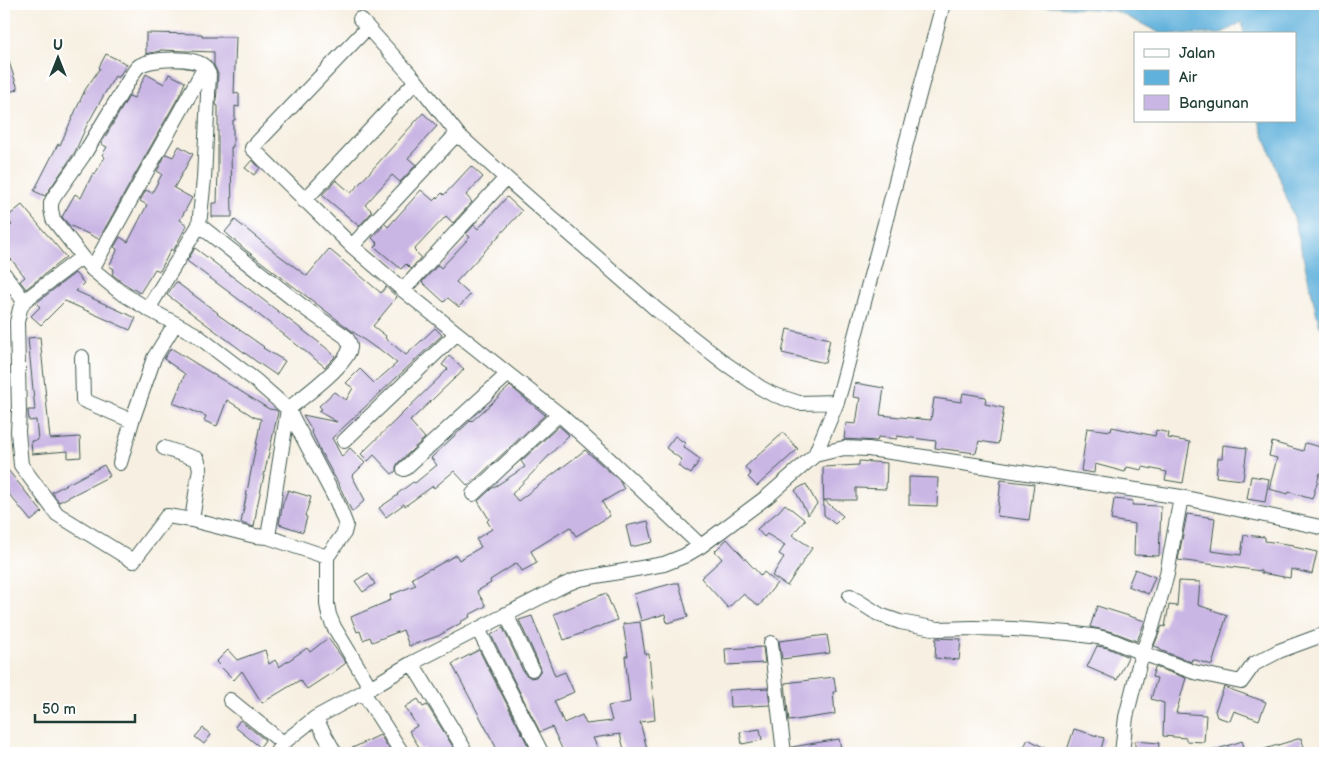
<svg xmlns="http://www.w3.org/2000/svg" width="1329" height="757" viewBox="0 0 1329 757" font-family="'Balsamiq Sans',sans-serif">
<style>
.water{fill:#60b1db;stroke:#407788}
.building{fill:#cab6e4}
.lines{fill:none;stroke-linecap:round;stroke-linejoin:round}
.minor-casing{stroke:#3f584e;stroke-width:16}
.minor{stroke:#fff;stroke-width:14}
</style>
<rect width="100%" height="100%" fill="#fff"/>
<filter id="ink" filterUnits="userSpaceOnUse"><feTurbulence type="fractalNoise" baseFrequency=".02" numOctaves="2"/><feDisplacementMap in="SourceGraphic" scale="10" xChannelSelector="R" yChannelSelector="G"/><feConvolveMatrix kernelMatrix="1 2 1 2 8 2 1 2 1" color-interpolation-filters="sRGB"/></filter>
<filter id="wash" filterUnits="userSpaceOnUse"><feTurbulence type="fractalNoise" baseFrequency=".0096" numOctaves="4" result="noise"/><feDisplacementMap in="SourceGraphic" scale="20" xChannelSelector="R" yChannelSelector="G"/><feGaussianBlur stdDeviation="1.12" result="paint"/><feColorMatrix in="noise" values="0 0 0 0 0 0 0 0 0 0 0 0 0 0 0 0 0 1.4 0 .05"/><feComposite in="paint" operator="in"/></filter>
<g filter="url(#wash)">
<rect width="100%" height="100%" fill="#f7f0e2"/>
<path class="water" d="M968 4H1325V335L1319 324 1294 218 1259 121H1295V34H1244L1242 22 1220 34H1162L1116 11 1056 6Z"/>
<g id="blocks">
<path class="building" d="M146 33 202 34V37H236L234 93 239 94V107L235 106V120H233V147H231L232 217H212V203H217L218 169V106L216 105 218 74 214 65V52L160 50V51L146 54Z
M4 53H6L18 89 4 94Z
M106 54 127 64 118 78 115 76 105 93 86 127 75 152 45 196 34 191 58 144 60 145 85 90 100 68 99 67Z
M146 74 164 84 169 74 185 82 180 94 99 239 69 225 62 217 75 194 81 198 93 173 95 174 105 157 102 155 107 147 101 144 129 96 134 98Z
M423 113 437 126 408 158 416 165 400 182 392 175 365 205 371 210 370 211 372 212 359 226 322 195 336 180 351 193Z
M179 146 193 154 174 188 192 198 180 220 187 225 173 251 171 249 160 271 155 269 140 293 123 283 112 274 114 269 109 266 116 253 117 249 114 247 120 237 128 242 147 205 140 201 146 190 152 193 162 174 157 171 166 154 173 157Z
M252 160 260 168 254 175 245 168Z
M471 166 483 177 466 195 472 202 453 223 446 216 414 250 421 257 411 269 406 264 401 269 375 247 378 244 372 238 385 224 388 227 421 190 434 201 442 193 444 195Z
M507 197 522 211 456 282 470 295 459 307 448 298 444 302 422 282 438 265 441 268 470 237 466 234 474 225 478 229Z
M22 205 66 257 26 289 20 281 25 277 11 259 4 264V231L12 225 6 218Z
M235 220 276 253 307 276 329 249 381 293 386 287 397 297 373 326 386 336 385 338 406 355 435 328 442 335 332 438 342 457 350 448 365 463 352 476 365 500 352 512 337 481 318 447H319L311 431 312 430 303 415 337 422 318 411 322 409 319 406 334 392 346 400 353 388 346 383 360 369 374 383 397 363 378 348 377 349 360 337 247 251 225 232Z
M195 248 325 347 335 356 334 358 325 367 249 307 187 261Z
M75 273 84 283 76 291 136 318 130 330 65 301 41 325 31 316 40 307 36 303Z
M176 282 218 313 217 314 264 347 263 348 285 361 276 375 257 362 167 295Z
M787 329 830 339 825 363 782 353Z
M40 337 50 439 80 437 81 457 68 458V451L32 454 31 441 38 440 36 420 29 421 28 410H35L28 338Z
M171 348 269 409 276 410 278 412 257 507 254 527 241 523 261 419 254 417 227 400 217 426 204 421 206 416 173 403 185 374 164 359Z
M449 356 464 369 457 377H456L410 421 425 438 398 463 396 467V471L392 474 374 455 368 461 361 454 448 369 442 365Z
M855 383 884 388 880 415 931 420 934 398 961 402 963 393 986 397 985 404 1004 408 998 444 979 441 976 453 935 448 936 441 897 436V439L878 437 877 441 844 439 846 423 856 424 860 398 853 397Z
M510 386 545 415 468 486 454 471 434 488 433 486 405 506 404 504 386 517 379 508 398 495 397 494 413 482 415 483 437 465 431 458 471 420 472 421 492 403Z
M559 426 569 435 512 494 518 501 585 450 619 480 624 489 602 502 610 516 576 536 570 527 531 551 537 563 522 571 517 563 490 580 491 583 477 591 486 606 469 615 470 617 460 622 461 623 438 636 409 646 403 630 372 642 370 637 363 640 360 631 357 632 351 617 391 600 390 595 416 585 412 578 431 568V569L456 555 459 560 481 547 476 539 492 529 487 521 489 519 478 501 491 489 525 467 521 461Z
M1112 427 1155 436 1156 430 1169 433 1168 438 1190 442 1183 483 1165 480 1167 472 1143 467 1142 470 1127 467 1125 472 1095 464 1094 473 1081 471 1087 428 1111 431Z
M783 433 798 449 757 486 748 477 751 474 745 467Z
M675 436 685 443 683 447 700 459 691 474 678 466 682 460 666 448Z
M1272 442 1303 451 1305 443 1325 448V475L1320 473 1312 499 1289 492 1288 494 1269 489 1277 458 1269 456Z
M1223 445 1247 448 1243 480 1216 477 1218 458H1222Z
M859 461 887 463 886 489 856 488V500H824L843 516 835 524 824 515 823 467 859 465Z
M4 465 42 512 31 521 4 488Z
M104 465 110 476 59 502 52 492Z
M1251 476 1269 479 1265 502 1247 499Z
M909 477 938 478 937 506 909 505Z
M1001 480 1034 484 1029 520 997 516Z
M806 484 817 504 808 515 795 490Z
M288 490 311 497 305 516 307 517 303 532 279 524 283 503Z
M1114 499 1133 501 1132 505 1161 506 1159 556 1134 555 1135 524 1111 520Z
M785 504 805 520 792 535 812 548 787 586 772 576 784 557 779 554 785 545 767 534 764 537 757 529 779 511Z
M1187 514 1215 518 1211 551 1241 555 1244 535 1265 537V541L1294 545V547L1317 552 1312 574 1291 569 1290 578 1261 573V571L1178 560Z
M648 521 653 542 631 547 626 526Z
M727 539 761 576 764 572 777 583 759 606 743 594 728 608 701 578 722 559 715 551Z
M1135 569 1155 577 1148 594 1128 586Z
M368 573 375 584 363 592 355 581Z
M1179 581 1200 582 1198 605 1227 615 1212 665 1192 659 1191 662 1160 650V648L1154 646 1162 626 1165 627 1169 605 1177 606Z
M674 583H679L688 617 667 623 665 614 641 621 634 594Z
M606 593 617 620 564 640 554 614Z
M1097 606 1145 621 1137 641 1113 632 1090 627Z
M532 616 555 676 565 672 574 692 554 701 564 723 582 715 586 724 612 721 608 706 630 702 625 656H628L623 624 640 622 645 654H649L655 720 640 722 648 753H625L620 734 593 738 600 753H564L552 727 540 732 491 635 503 628 524 673 531 678 536 677 541 670 540 666 519 620Z
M827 635 830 653 782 659 779 641Z
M328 638 346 663 330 675V674L307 689 300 680 262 703 242 671 234 680 216 662 228 650 237 660 265 650 269 664 275 660 279 667 307 648 310 652Z
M936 638 961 639 959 660 935 658Z
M1097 646 1108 648 1128 657 1117 680 1087 667Z
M763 647 765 663 726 665 725 649Z
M479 650 532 753H499L452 664Z
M1155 667 1186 678 1176 713 1206 715 1204 742 1186 741V738L1163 736 1164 703 1151 699 1157 678 1152 677Z
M834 677 836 692H833L835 714 789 721 785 683Z
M1224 687 1266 702 1259 720 1234 711 1230 721 1217 717 1215 711Z
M768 688 770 705 730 707 729 690Z
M418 699 423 707 427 705 457 753H427L424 748 421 750 409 731 417 726 405 707Z
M240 720 265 740 260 747 235 727Z
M203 728 211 735 204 744 195 737Z
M760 729 762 740 742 744 740 732Z
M1074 729 1104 738 1100 753H1066Z
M380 735 392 753H344V752Z
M1301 738 1305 750 1294 753H1258V751Z
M839 739 842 753H793L792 747Z
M1028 739 1054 753H1021Z
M1135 741 1159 743 1158 753H1135Z
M1242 741 1246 753H1212V751Z"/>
</g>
</g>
<g filter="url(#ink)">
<use href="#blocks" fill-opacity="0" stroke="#3f584e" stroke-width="1"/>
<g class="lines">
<defs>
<path id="minor" d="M360 19 416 81
M367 28 252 148 352 246 403 290 508 374
M304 201 416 81 460 137
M352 246 452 139 456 137 463 139 506 178
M82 257 24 301 20 309 17 322 19 412 18 432 21 465 57 514 133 561 167 516 192 520
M92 269 205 67
M4 274 24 301
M403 290 506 178 657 310 726 364 761 388 772 394 799 403 837 402
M148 309 199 225
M82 357 83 400 132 421
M344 441 457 333
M164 448 197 459 200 468 192 520 255 536 268 537 327 557
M815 455 837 402 842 385 943 4
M120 463 132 421 154 358 175 324
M404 469 508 374 559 414 611 461 701 546
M473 494 559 414
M268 537 288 409C302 398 347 365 350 348 351 344 348 341 346 337L306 309 199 225 204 179 209 74C207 72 207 69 205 67 194 56 151 58 139 66 136 68 134 72 132 75L83 156 54 197 51 203V209L53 219 92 269 120 292 148 309 195 334 255 380 288 409 337 502 346 525 344 533 327 557V604L329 615 334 627 370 687
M850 596 880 615 900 622 938 629 973 628 1013 629 1069 633 1098 637 1111 640 1142 653 1194 672 1241 682 1254 664 1279 651 1325 634
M506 614 532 669
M478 629 541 752
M771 643 784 753
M412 663 463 747
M363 692 402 753
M230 700 283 743
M315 718 335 753
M276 753 283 743 315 718 363 692 412 663 564 585 579 579 664 564 684 556 701 546 768 496 815 455 844 448 868 449 898 453 1181 497 1325 528
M1122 753 1126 717 1142 653 1151 631 1167 574 1181 497"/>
</defs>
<use href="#minor" class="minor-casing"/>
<use href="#minor" class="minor"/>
</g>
</g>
<rect width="1329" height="757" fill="none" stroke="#fff" stroke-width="20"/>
<rect x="1134" y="32" width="162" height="90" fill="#ffffff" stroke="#a5b1ae"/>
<rect x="1144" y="49" width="25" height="8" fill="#ffffff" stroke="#a5b1ae"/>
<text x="1179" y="58" font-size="15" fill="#1f3d34">Jalan</text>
<rect x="1144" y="70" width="25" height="15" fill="#60b1db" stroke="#a5b1ae"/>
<text x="1179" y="82" font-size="15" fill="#1f3d34">Air</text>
<rect x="1144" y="95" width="25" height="15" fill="#cab6e4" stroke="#a5b1ae"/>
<text x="1179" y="108" font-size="15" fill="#1f3d34">Bangunan</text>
<g transform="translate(58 58)" stroke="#ffffff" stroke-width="4" paint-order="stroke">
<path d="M0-4L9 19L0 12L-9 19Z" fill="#1f3d34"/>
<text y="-8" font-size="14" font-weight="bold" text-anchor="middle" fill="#1f3d34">U</text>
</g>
<path d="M35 714v8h100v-8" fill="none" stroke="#1f3d34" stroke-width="2.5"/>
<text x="42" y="714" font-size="15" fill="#1f3d34" stroke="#ffffff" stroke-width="4" paint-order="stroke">50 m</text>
</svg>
